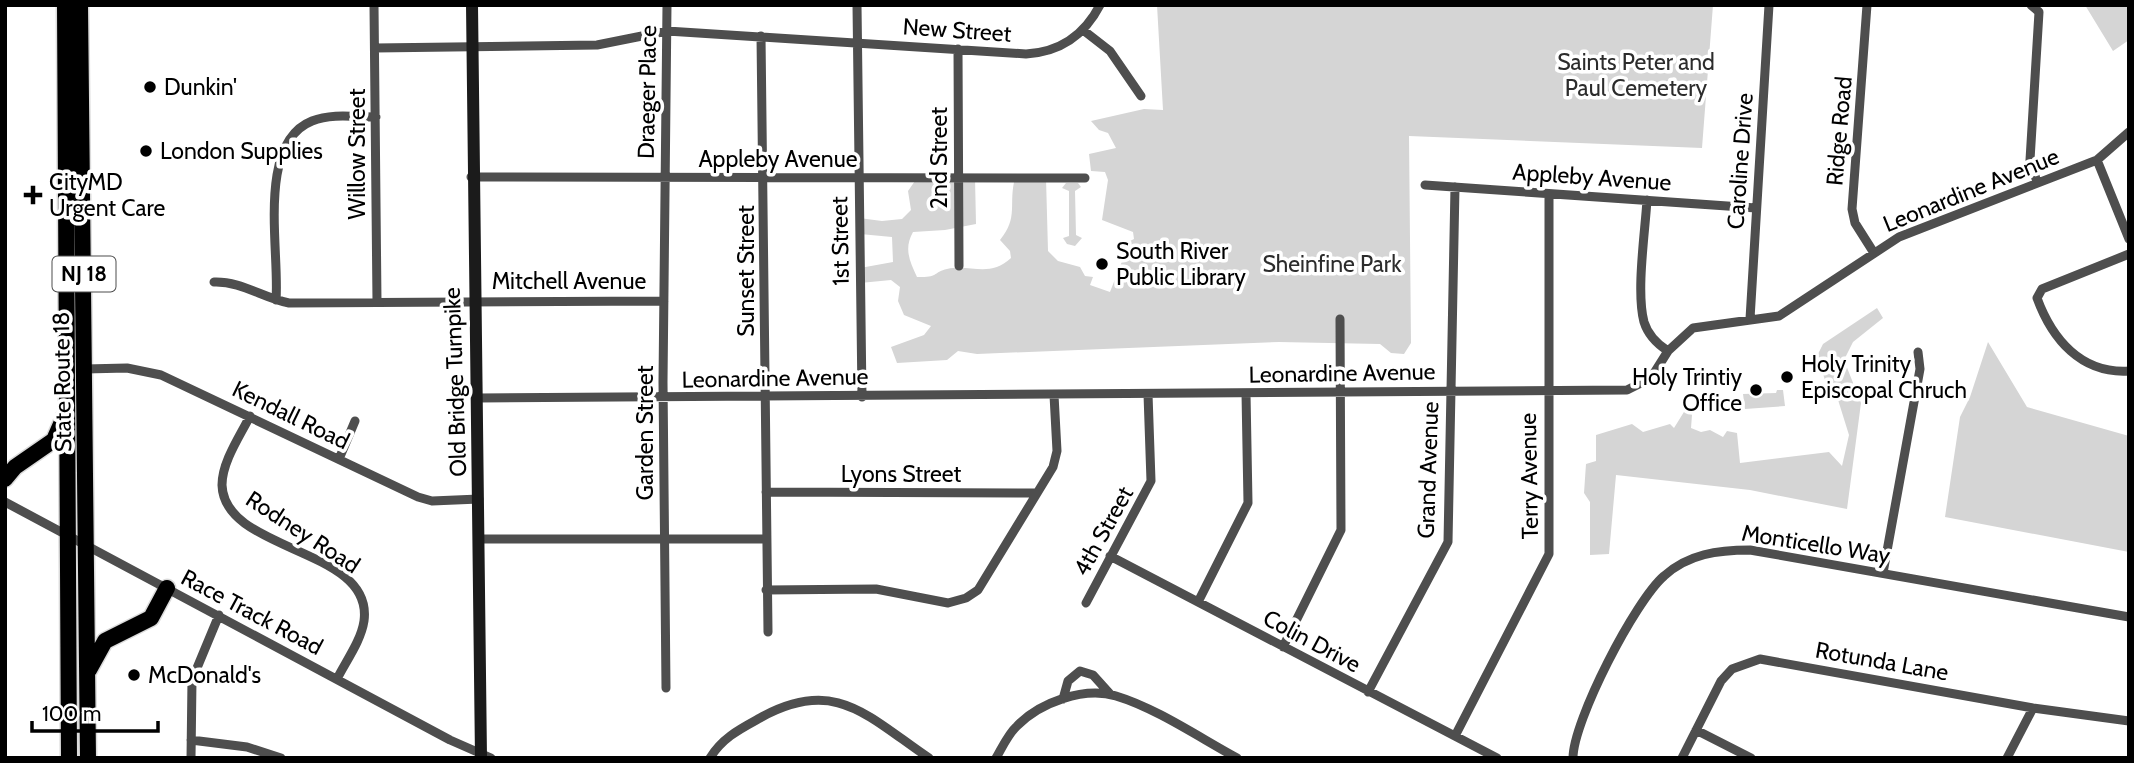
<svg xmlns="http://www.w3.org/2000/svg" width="2134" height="763" viewBox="0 0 2134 763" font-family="Cabin,sans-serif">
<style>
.green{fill:#d5d5d5}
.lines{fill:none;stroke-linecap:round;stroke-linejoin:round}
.highway-casing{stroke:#dbdbdb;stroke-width:19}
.street{stroke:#4e4e4e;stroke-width:9}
.secondary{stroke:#1b1b1b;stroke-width:12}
.highway{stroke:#000;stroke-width:16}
.poi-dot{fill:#000;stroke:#fff;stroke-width:2.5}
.labels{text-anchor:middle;stroke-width:7;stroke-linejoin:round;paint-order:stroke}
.shield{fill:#fff;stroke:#4c4c4c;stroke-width:2}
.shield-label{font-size:21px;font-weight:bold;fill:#000}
.street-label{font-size:23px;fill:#000;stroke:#fff}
.park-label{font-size:23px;fill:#2c2c2c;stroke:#fff}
.poi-label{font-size:23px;fill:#000;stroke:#fff;text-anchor:start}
</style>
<rect width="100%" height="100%" fill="#fff"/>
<path class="green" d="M1157 5H1713L1702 148 1409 136 1411 343 1404 354 1391 353 1380 344 1279 342 977 354 958 351 947 360 897 363 891 347 924 335 931 326 904 315 898 301 900 287 891 280 860 283V268L893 262 892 237 860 234 859 218 882 221 902 219 911 210 908 191 917 178H975L976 224 945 230 913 232C904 248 909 260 917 277 939 278 933 272 947 269 971 264 990 278 1011 258L1010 251 1000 240C1019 217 1008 204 1015 178H1046L1048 251 1058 261 1080 267 1085 276 1093 277 1090 285 1110 292 1130 241 1134 239 1133 232 1102 220 1108 180 1105 172 1091 171 1089 154 1116 148 1108 133 1099 130 1091 121 1144 109 1163 110Z
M2085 5H2129V40L2113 51Z
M1066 183H1078L1081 187 1075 191 1076 235 1082 238 1075 246 1067 244 1063 238 1069 236V191L1062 188Z
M1877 308 1883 318 1853 342 1844 360 1861 403 1847 509 1750 490 1616 475 1609 554 1590 555V502L1584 493 1586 464 1596 461V435L1632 424 1643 432 1670 424 1674 428 1687 407 1692 415 1691 428 1701 432 1710 430 1723 437 1727 431 1737 433 1740 463 1829 452 1842 466 1849 435 1834 387 1828 389 1817 356 1823 344Z
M1988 342 2027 407 2129 436V552L1945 517 1960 417 1970 397Z
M1777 390H1783L1785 406 1745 409 1743 394 1776 393Z"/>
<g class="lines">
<defs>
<path id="highway" d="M65 5 69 758
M80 5 88 758
M5 479 15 467 54 440 65 415
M89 670 105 641 151 618 167 588"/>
</defs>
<use href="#highway" class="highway-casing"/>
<path class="street" d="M374 5 377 302
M857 5 862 397
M1867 5 1852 209 1855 223 1874 253
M2031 5 2039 12 2030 160 2037 182
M1083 30 1110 51 1141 96
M761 36 768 632
M375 48 597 45 667 31 1026 54C1060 52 1084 36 1100 5
M958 49 959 266
M2097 160 2129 239
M471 177 1085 178
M1425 185 1756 208
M1647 200C1645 233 1636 292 1644 322 1648 335 1657 344 1668 351
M2129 254 2042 289 2037 298C2052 339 2081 374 2129 371
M214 282C241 281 263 298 289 303L664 301
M276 300C280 252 256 143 312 121 332 113 355 117 376 117
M1750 319 1769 5
M85 369 127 368 161 375 418 497 432 501 479 499
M478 398 1627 390 1651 378 1668 351 1693 328 1779 316 1899 237 2097 160 2129 132
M250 416C240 436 222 462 222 485 224 553 374 547 364 621 361 641 346 661 337 679
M339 459 355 421
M766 492 1037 493
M5 502 450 740 491 758
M480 539H766
M1110 556 1497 758
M1883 573 1920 369 1918 352
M766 590 876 589 948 603 966 598 978 590 1053 467 1057 451 1054 395
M1198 602 1248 503 1246 393
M1086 603 1151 481 1148 394
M1283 647 1341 530 1340 319
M666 688 663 382 667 5
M1368 692 1448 542 1455 187
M1063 699 1068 681 1080 671 1093 675 1111 695
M1696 730 1751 758
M1455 736 1549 554V194
M191 740 247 747 281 758
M191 758 192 680 219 615
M710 758C722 738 740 729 760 718 835 676 867 716 929 758
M996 758C1002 748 1008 734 1017 726 1039 703 1084 686 1116 696 1156 708 1200 738 1237 758
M1573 758C1573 721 1635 601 1664 576 1688 554 1718 550 1750 550L2129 617
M1682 758 1721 681 1732 669 1760 659 2033 708 2129 721
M2007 758 2033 708"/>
<path class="secondary" d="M472 5C474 256 479 507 481 758"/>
<use href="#highway" class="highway"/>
</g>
<g class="poi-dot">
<circle cx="150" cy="87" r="7"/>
<circle cx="146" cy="151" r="7"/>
<path d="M29.5 184.5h7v7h7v7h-7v7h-7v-7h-7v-7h7z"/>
<circle cx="1102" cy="264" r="7"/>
<circle cx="1787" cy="377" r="7"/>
<circle cx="1756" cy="390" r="7"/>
<circle cx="134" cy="675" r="7"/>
</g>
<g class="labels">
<rect class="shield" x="52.5" y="256.5" width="63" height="35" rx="5"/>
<g class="shield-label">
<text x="84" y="281">NJ 18</text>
</g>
<g class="street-label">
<text transform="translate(957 30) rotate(4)" y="8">New Street</text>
<text transform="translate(647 92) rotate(-89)" y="8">Draeger Place</text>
<text transform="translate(1839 131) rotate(-85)" y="8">Ridge Road</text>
<text transform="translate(357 154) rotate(-90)" y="8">Willow Street</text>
<text transform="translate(939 158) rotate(-90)" y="8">2nd Street</text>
<text x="778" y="167">Appleby Avenue</text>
<text transform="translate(1740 161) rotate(-86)" y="8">Caroline Drive</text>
<text transform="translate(1592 177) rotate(4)" y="8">Appleby Avenue</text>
<text transform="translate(1971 190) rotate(-22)" y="8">Leonardine Avenue</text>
<text transform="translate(840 241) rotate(-91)" y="8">1st Street</text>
<text transform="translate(746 271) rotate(-90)" y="8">Sunset Street</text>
<text x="569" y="289">Mitchell Avenue</text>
<text transform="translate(1342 373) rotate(-1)" y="8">Leonardine Avenue</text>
<text transform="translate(775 378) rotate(-1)" y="8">Leonardine Avenue</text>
<text transform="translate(62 382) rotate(-91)" y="8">State Route 18</text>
<text transform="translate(455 382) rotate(-92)" y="8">Old Bridge Turnpike</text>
<text transform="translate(291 415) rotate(26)" y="8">Kendall Road</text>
<text transform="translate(645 433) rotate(-90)" y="8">Garden Street</text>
<text transform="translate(1428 470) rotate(-88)" y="8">Grand Avenue</text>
<text x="901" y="482">Lyons Street</text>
<text transform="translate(1529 476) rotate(-91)" y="8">Terry Avenue</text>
<text transform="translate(1103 531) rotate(-61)" y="8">4th Street</text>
<text transform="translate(303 532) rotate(33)" y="8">Rodney Road</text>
<text transform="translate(1816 544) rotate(9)" y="8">Monticello Way</text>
<text transform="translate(252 612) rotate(28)" y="8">Race Track Road</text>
<text transform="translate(1312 641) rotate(28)" y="8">Colin Drive</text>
<text transform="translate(1882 661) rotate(10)" y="8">Rotunda Lane</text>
</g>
<g class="park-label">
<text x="1636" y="70">Saints Peter and<tspan x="1636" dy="26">Paul Cemetery</tspan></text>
<text x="1332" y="272">Sheinfine Park</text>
</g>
<g class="poi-label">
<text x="164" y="95">Dunkin'</text>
<text x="160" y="159">London Supplies</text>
<text x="49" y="190">CityMD<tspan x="49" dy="26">Urgent Care</tspan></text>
<text x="1116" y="259">South River<tspan x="1116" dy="26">Public Library</tspan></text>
<text x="1801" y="372">Holy Trinity<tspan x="1801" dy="26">Episcopal Chruch</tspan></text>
<text x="1742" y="385" text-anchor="end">Holy Trintiy<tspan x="1742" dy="26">Office</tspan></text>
<text x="148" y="683">McDonald's</text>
</g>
</g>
<rect width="2134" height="763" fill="none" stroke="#000000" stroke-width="14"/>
<path d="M32 721v10h126v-10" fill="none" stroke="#000000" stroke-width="3.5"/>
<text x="42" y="721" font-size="21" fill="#000000" stroke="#ffffff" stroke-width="5" paint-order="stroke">100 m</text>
</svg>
